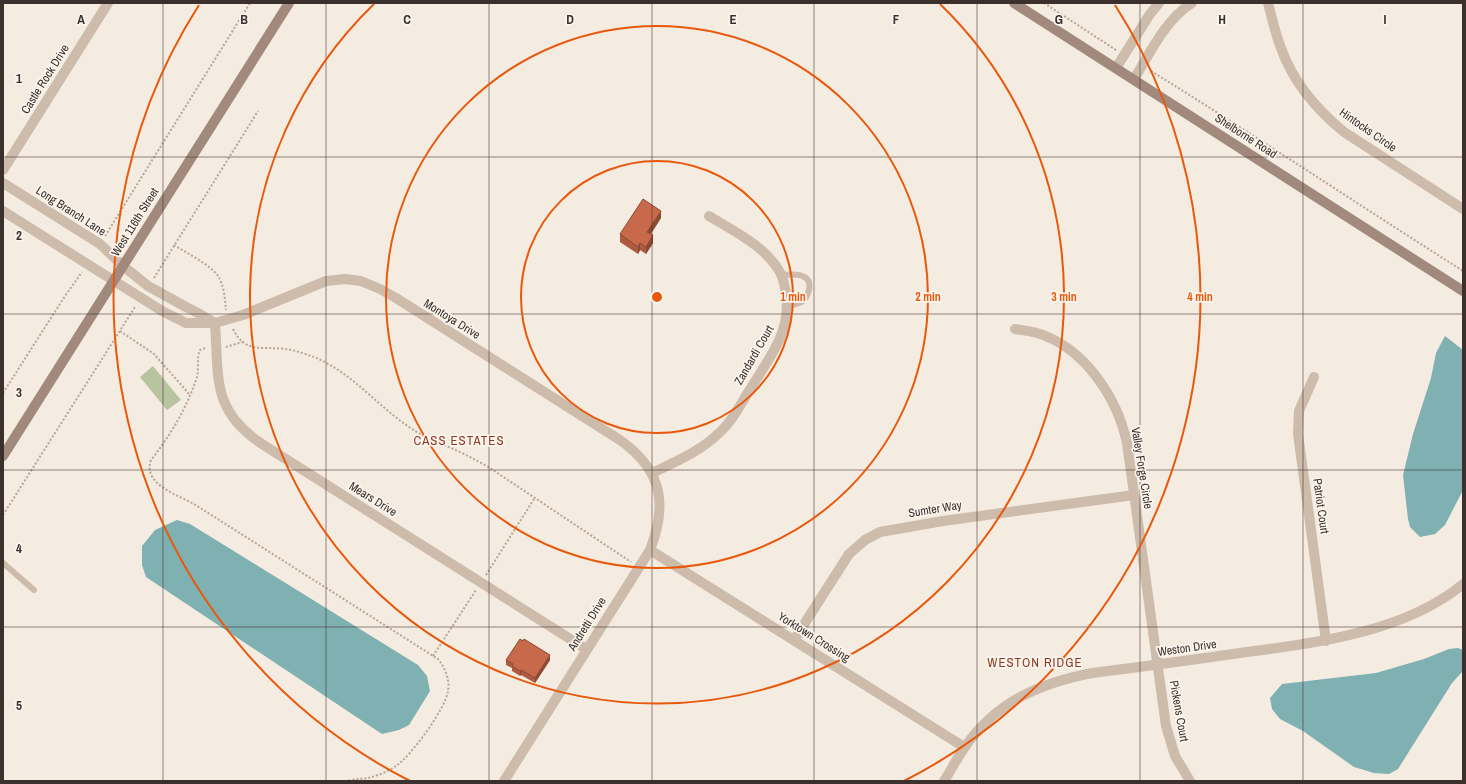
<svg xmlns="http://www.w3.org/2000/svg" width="1466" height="784" viewBox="0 0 1466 784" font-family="'Archivo Narrow',sans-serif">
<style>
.green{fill:#b8c4a0}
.water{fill:#7fb0b2}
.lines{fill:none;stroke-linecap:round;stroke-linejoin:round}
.path{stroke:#b9a596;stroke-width:2;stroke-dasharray:2 2;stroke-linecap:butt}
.lane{stroke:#cdbbac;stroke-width:6}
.street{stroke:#cdbbac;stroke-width:10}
.secondary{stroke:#a18a7d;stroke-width:10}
.wall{fill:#ac5a40}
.shaded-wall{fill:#8c4a34}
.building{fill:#c8694b;stroke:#8c4a34}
.grid{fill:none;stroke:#3b302b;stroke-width:1;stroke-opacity:0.55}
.ring{fill:none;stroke:#e8590c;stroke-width:2}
.labels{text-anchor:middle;stroke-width:3.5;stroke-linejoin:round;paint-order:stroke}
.street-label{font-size:12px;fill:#3b302b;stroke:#fbf5ee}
.neighbourhood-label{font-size:13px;letter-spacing:1px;fill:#8c3b22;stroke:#fbf5ee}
.grid-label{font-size:13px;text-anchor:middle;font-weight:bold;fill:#3b302b;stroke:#fbf5ee;stroke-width:3.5;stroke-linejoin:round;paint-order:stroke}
.centre{fill:#e8590c;stroke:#fbf5ee;stroke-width:2}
.ring-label{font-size:12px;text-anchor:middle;font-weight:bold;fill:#e8590c;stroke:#fbf5ee;stroke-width:3.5;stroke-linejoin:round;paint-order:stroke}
</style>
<rect width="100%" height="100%" fill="#f4ebe1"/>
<path class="green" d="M153 366 181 400 167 410 140 377Z"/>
<path class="water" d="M1445 336 1463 350V490L1445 525 1435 534 1420 537 1410 527 1408 519 1403 475 1413 434 1431 378 1436 353Z
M177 520 190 524 418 665 427 676 430 691 409 725 399 730 382 734 146 577 142 565V546L155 530Z
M1458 648 1463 650V671L1452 683 1398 769 1389 774 1374 773 1354 767 1303 731 1280 719 1272 709 1270 698 1282 684 1376 673 1424 659 1449 649Z"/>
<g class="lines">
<path class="path" d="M1044 3 1116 50
M1151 71C1256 136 1359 205 1463 271
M105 236 250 3
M174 245C185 252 212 266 218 276 224 285 225 299 226 310
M154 278 258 111
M233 329C245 354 263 346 285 349 295 350 305 354 314 357 353 373 378 407 412 429 426 438 442 444 458 451 470 457 482 463 493 470L631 562
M120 331 154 354 190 395
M226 347 242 342
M205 348 200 350C196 357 200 370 196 380 186 409 170 436 151 460 142 484 178 495 194 504L438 659C445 668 450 679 448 691 446 708 411 756 396 766 389 771 377 776 368 778 361 779 354 779 347 781
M3 393 65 296 82 272
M3 515 135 307
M486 575 534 499
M433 656 476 590"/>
<path class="lane" d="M781 275C792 274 813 272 809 290 808 294 806 298 803 301 799 304 792 305 787 306
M3 563 34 590"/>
<path class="street" d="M1268 3C1272 18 1275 33 1281 48 1293 82 1316 109 1344 132L1463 209
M1116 68 1150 14 1159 3
M1134 79C1150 53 1165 20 1192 3
M3 170 108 3
M3 183 100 244 123 266 148 286 186 307 198 313 215 323
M3 211 162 311 186 323H215L243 315 326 281 345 279 361 281 380 289 396 298 620 440C662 470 668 504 650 550L504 781
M215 323C219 378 211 410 262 444L586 649
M1015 329C1022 330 1030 331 1037 333 1084 347 1117 397 1127 443L1166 726 1175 756 1190 781
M1314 377 1299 411 1298 434 1326 641
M652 473C675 462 701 451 719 433 732 422 740 405 749 391 767 361 792 332 786 295 785 288 784 281 781 274 766 246 735 232 709 216
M650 550 964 747
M794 640 849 554 865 540 880 532 943 521 1134 495
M944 781C951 770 957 758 965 747 996 702 1040 683 1092 673 1141 667 1191 660 1240 653 1314 643 1404 633 1463 584"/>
<path class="secondary" d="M1014 3 1463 291
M3 456 289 3"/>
</g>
<path class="wall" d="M661 218 651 234 653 243 646 254 640 250 638 254 620 242V234Z
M506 660H550L535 683 521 675 520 676 512 671V668L506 665Z"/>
<path class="shaded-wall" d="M661 211V218L647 239V232Z
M653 235V243L646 254V247Z
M640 243V250L638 254V247Z
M550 655V660L535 683V678Z
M521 670V675L520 676V671Z"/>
<path class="building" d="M643 199 661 211 647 232 653 235 646 247 640 243 638 247 620 234Z
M520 639 523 641 524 639 550 655 535 678 521 670 520 671 512 666 513 664 506 660Z"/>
<path class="grid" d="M163 3V781M326 3V781M489 3V781M652 3V781M814 3V781M977 3V781M1140 3V781M1303 3V781M3 157H1463M3 314H1463M3 470H1463M3 627H1463"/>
<g class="ring">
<circle cx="657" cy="297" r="136"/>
<circle cx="657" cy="297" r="271"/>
<path d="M940 4A407 407 0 1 1 374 4"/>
<path d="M410 781A543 543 0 0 1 199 5M1115 5A543 543 0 0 1 904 781"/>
</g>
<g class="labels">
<g class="street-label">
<text transform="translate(45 79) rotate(-58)" y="4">Castle Rock Drive</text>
<text transform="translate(1368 130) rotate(35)" y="4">Hintocks Circle</text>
<text transform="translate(1246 136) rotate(33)" y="4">Shelborne Road</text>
<text transform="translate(71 211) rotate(33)" y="4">Long Branch Lane</text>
<text transform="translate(135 222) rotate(-58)" y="4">West 116th Street</text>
<text transform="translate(452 319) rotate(32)" y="4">Montoya Drive</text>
<text transform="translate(754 355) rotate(-60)" y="4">Zandardi Court</text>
<text transform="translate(1142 468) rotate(81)" y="4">Valley Forge Circle</text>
<text transform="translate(373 499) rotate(32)" y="4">Mears Drive</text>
<text transform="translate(1321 506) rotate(82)" y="4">Patriot Court</text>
<text transform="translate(935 509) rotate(-9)" y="4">Sumter Way</text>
<text transform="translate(587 624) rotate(-58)" y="4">Andretti Drive</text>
<text transform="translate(814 637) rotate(32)" y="4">Yorktown Crossing</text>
<text transform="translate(1187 648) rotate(-8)" y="4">Weston Drive</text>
<text transform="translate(1179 711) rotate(80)" y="4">Pickens Court</text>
</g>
<g class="neighbourhood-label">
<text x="459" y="445">CASS ESTATES</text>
<text x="1035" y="667">WESTON RIDGE</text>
</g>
</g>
<g class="grid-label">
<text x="81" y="24">A</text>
<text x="244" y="24">B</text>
<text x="407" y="24">C</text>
<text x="570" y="24">D</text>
<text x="733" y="24">E</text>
<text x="896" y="24">F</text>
<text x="1059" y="24">G</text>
<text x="1222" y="24">H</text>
<text x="1385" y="24">I</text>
<text x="19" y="83">1</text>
<text x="19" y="240">2</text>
<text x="19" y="397">3</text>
<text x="19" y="553">4</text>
<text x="19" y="710">5</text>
</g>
<circle cx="657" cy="297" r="6" class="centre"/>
<g class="ring-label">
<text x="793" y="301">1 min</text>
<text x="928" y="301">2 min</text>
<text x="1064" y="301">3 min</text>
<text x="1200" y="301">4 min</text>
</g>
<rect width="1466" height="784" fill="none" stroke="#3b302b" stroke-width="8"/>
</svg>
